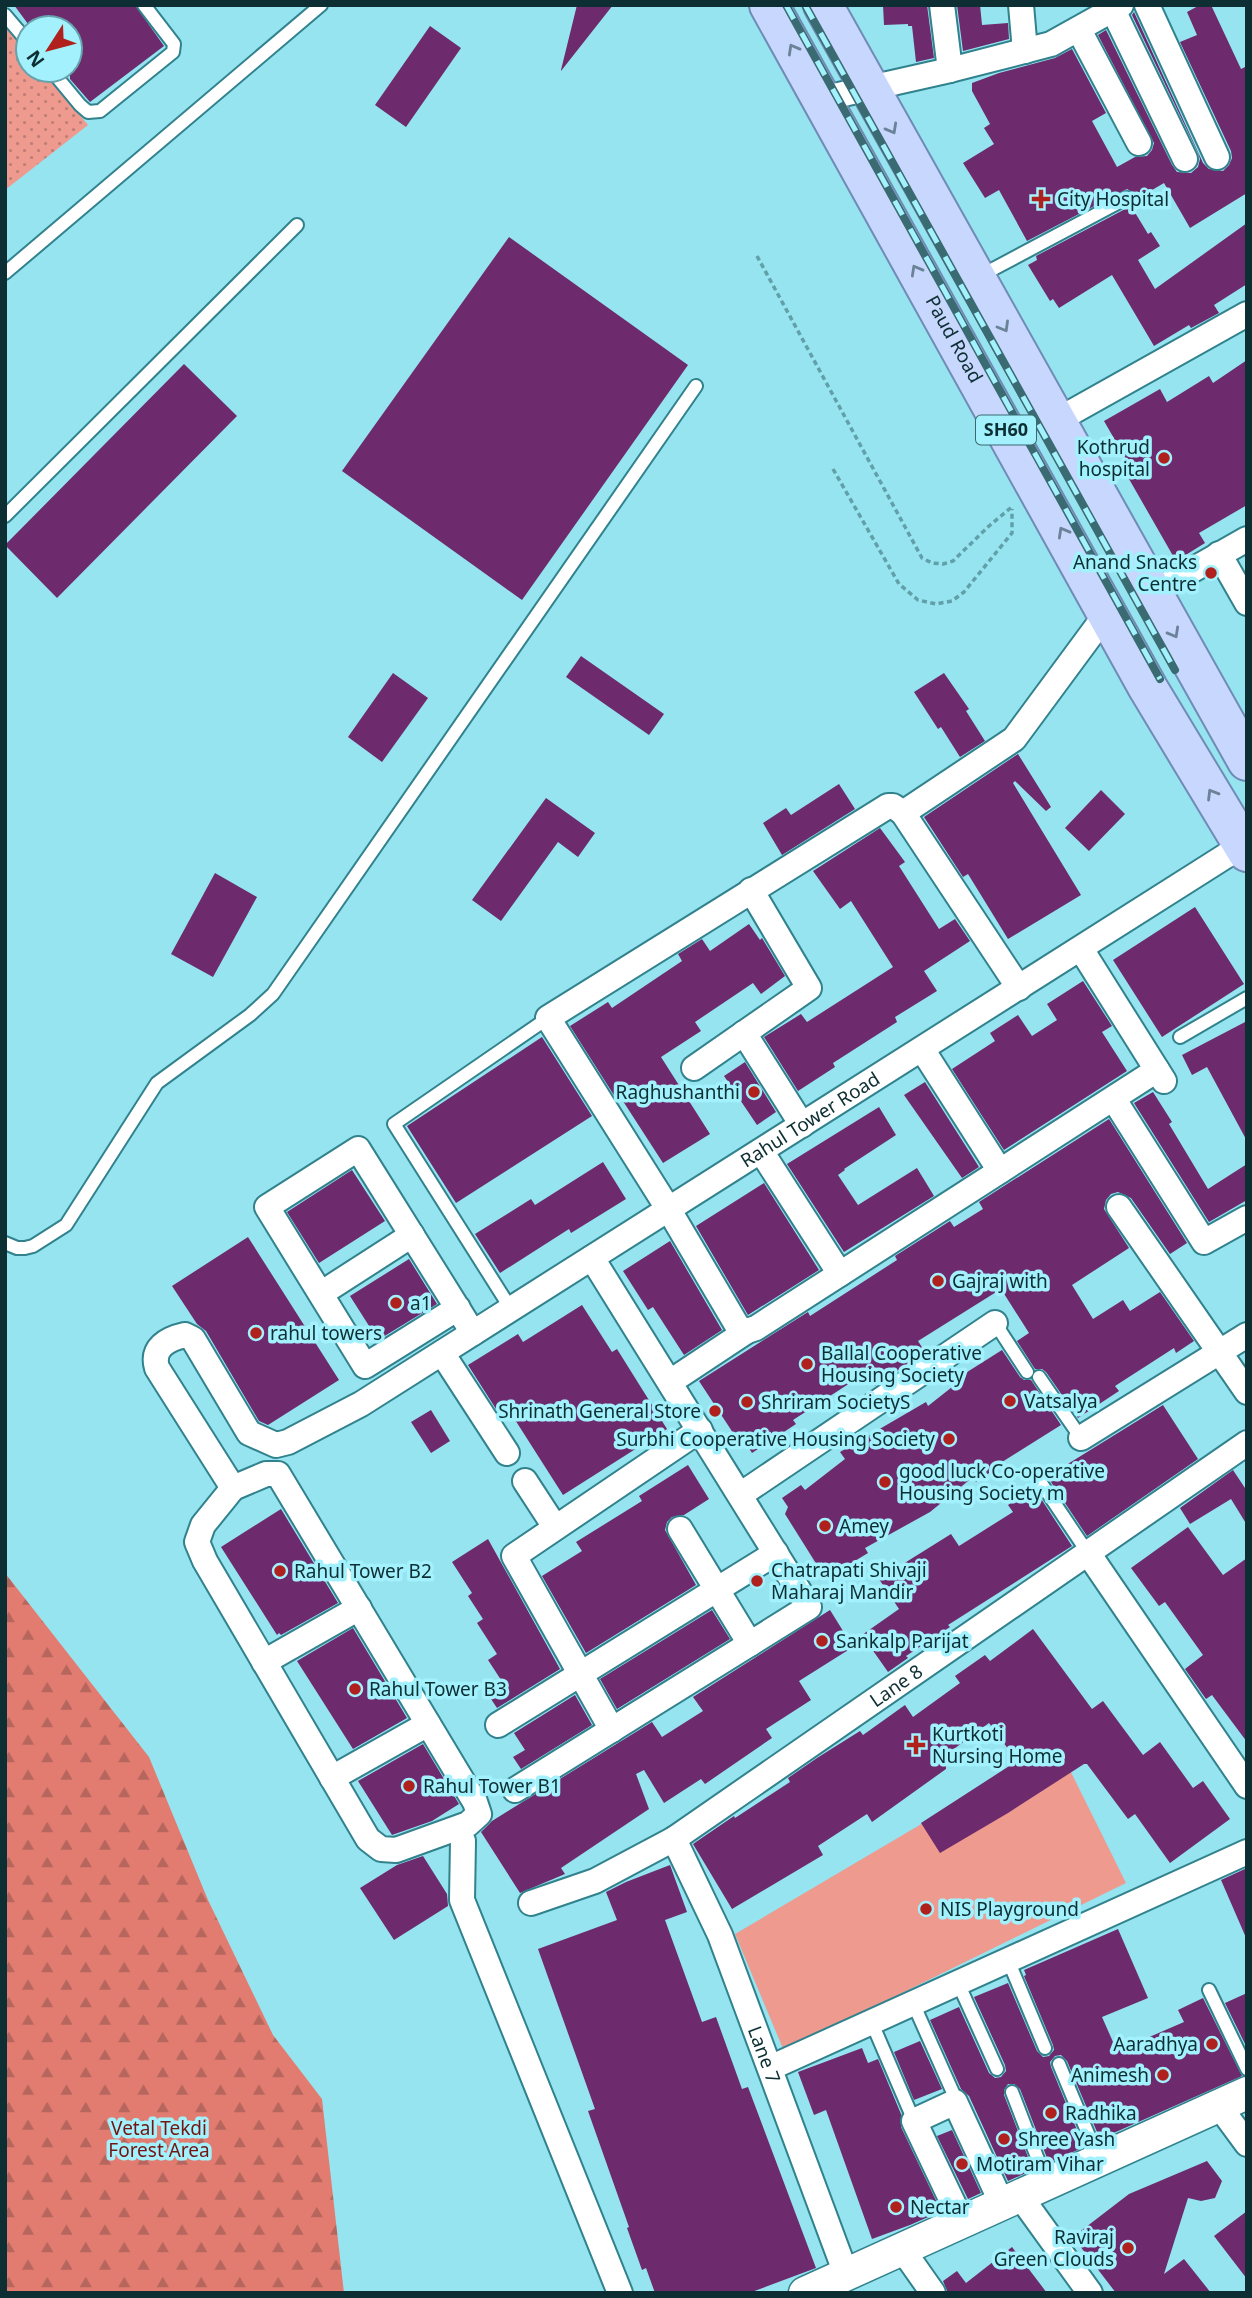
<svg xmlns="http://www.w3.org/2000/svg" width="1252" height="2298" viewBox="0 0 1252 2298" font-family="'Noto Sans',sans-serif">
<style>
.grass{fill:url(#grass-dots)}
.forest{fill:url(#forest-firs)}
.pitch{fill:#ee9a8f}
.building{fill:#6d2a6d}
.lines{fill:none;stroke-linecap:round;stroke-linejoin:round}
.service-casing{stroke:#31828d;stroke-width:16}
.minor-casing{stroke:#31828d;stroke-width:28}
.tertiary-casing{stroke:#31828d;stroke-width:35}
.primary-casing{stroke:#6f8bb6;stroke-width:42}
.path{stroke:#62a0a9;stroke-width:3.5;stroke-dasharray:5 3.5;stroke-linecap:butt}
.service{stroke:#fff;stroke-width:12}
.minor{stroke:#fff;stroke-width:24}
.tertiary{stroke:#fff;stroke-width:32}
.primary{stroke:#c8d7fd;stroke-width:38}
.rail-casing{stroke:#3a6b72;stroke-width:8}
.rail{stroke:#a2f1fd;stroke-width:5;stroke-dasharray:16;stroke-linecap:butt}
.oneway{stroke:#6a8398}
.poi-dot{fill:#b0201d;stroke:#a2f1fd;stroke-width:2.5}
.labels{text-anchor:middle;stroke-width:7;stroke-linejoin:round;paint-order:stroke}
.shield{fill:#a2f1fd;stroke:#3a6970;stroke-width:2}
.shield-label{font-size:18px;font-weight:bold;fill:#0d2f33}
.poi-label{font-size:19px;fill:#0d2f33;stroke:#a2f1fd;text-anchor:start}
.street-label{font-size:19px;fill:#0d2f33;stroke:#a2f1fd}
.park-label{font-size:19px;fill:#731613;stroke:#a2f1fd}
</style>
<defs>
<pattern id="grass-dots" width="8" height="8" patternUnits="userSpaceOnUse" patternTransform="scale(1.75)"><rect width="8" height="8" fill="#ee9a8f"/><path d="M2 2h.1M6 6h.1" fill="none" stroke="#bf7e75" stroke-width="1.8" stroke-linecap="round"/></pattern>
<pattern id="forest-firs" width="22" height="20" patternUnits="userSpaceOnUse" patternTransform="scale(1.75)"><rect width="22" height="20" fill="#e37c70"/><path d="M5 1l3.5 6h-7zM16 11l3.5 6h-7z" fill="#b6665d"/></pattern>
</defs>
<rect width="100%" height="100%" fill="#95e4f0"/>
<path class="grass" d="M5 26 28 53V70H42L88 125 5 190Z"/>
<path class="forest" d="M5 1573 149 1757 208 1900 273 2035 322 2099 344 2293H5Z"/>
<path class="pitch" d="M1057 1744 1126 1883 784 2051 735 1934Z"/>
<path class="building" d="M14 5H135L164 46 90 102 70 79V28H31Z
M577 5H613L561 71V70Z
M883 5H927L934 58 916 62 912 26H908V24L884 25Z
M957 5H980L982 25 1008 23 1009 39 963 51Z
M1200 5H1211L1241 69 1247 66V193L1190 228 1164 183 1135 200 1134 193 1127 189 1027 241 999 190 985 198 963 163 994 144 984 128 990 124 972 91V83L999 73 1055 58 1072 49 1106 113 1092 121 1117 167 1135 157 1147 156 1152 150 1154 143 1098 35 1106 30 1172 165 1177 172 1191 173 1198 167 1200 159 1198 153 1132 15 1134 12 1203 163 1209 169 1223 171 1229 165 1232 158 1231 151 1180 42 1197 35 1187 12Z
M430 26 461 48 406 127 375 105Z
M1131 206 1148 234 1151 232 1160 246 1138 260 1155 289 1247 223V284L1214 305 1219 313 1191 328 1189 325 1154 346 1112 275 1059 308 1053 299 1050 301 1028 265 1037 260 1036 256Z
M509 237 688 365 522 600 342 471Z
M1247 360V505L1199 533 1205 543 1176 561 1121 465 1127 461 1104 421 1160 389 1167 402 1209 376 1213 383Z
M184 364 237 416 57 598 5 545Z
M581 656 664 714 649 735 566 677Z
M393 673 428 698 382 762 348 737Z
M944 673 969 709 966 711 985 741 960 757 941 727 938 729 914 692Z
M1018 754 1051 807 1046 811 1015 781 1013 783 1081 895 1008 939 968 874 963 877 924 817Z
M839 784 855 809 782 855 763 823 786 808 791 815Z
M1101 790 1125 814 1089 851 1065 828Z
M546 798 595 833 578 857 558 842 501 921 472 900Z
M880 828 905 862 899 866 939 929 955 919 970 941 924 971 937 991 895 1017 897 1022 833 1063 835 1067 798 1091 764 1037 801 1014 807 1022 893 967 851 901 840 909 813 871Z
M215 873 257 897 213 977 171 954Z
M1195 907 1244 984 1162 1037 1113 960Z
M749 924 760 940 762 938 785 976 761 994 753 983 695 1022 701 1031 661 1057 710 1134 663 1163 621 1098 617 1100 570 1026 608 1002 612 1008 682 961 678 954 702 939 710 951Z
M1083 981 1112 1026 1102 1032 1127 1071 1004 1150 952 1069 995 1041 990 1033 1018 1015 1032 1036 1057 1020 1047 1004Z
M1247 1021V1141L1207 1067 1192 1075 1182 1055Z
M542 1037 592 1116 456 1203 407 1126Z
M745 1062 776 1112 757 1125 724 1076Z
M925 1082 979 1167 962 1178 904 1095Z
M1153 1092 1172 1122 1169 1124 1208 1189 1247 1164V1200L1209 1222 1134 1103Z
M879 1107 896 1135 844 1169 845 1170 838 1175 858 1205 917 1168 934 1196 844 1252 787 1164Z
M1109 1119 1187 1243 1170 1254 1131 1198 1118 1192 1111 1194 1106 1200 1104 1209 1129 1248 1072 1285 1093 1319 1123 1300 1130 1311 1160 1292 1194 1341 1176 1353 1174 1348 1115 1386 1119 1391 1078 1418 1046 1372 1042 1369H1035L1017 1341 1029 1333 1001 1289 918 1341 925 1352 875 1386 867 1372 793 1420 796 1424 752 1453 744 1440 739 1442 699 1381 808 1312 810 1316 897 1260 895 1256 950 1221 954 1227 983 1209 979 1202Z
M603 1162 626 1199 571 1233 569 1229 500 1273 475 1234 531 1199 535 1205Z
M352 1170 385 1221 319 1263 287 1212Z
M764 1183 819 1270 748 1315 696 1226Z
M248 1237 339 1380 268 1425 259 1421 206 1331 197 1324 172 1286Z
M670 1241 722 1330 684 1355 653 1307 648 1310 623 1271Z
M409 1259 437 1304 378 1340 350 1296Z
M582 1305 612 1352 617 1349 667 1429 563 1495 505 1404 496 1409 468 1365 518 1334 523 1342Z
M1002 1350 1020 1377 1024 1380H1031L1061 1425 994 1467 995 1469 976 1482 973 1477 930 1512 865 1548 868 1553 830 1576 822 1562 817 1565 785 1514 788 1507 782 1498 801 1485 805 1490 845 1459 840 1452 926 1402 928 1406 966 1376 964 1374Z
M1163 1405 1198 1459 1087 1536 1049 1479 1051 1477 1050 1475Z
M431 1410 450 1441 431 1453 411 1422Z
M688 1465 709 1499 684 1515 672 1517 667 1522 665 1530 696 1585 586 1653 542 1576 582 1551 576 1542 642 1501 639 1496Z
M1233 1470 1247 1491V1525L1231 1499 1190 1524 1180 1508Z
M1034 1488 1072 1546 948 1625 950 1627 906 1656 908 1658 888 1672 862 1635 899 1609 879 1579 951 1534 959 1546 1013 1512 1008 1505Z
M281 1509 338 1603 281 1635 279 1633 277 1635 221 1547Z
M1188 1527 1223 1575 1247 1558V1742L1212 1695 1206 1699 1185 1669 1203 1655 1165 1602 1159 1606 1131 1568Z
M488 1539 560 1669 497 1708 489 1696 505 1686 488 1660 497 1654 477 1623 483 1619 468 1596 472 1593 452 1562Z
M712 1610 730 1639 617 1709 600 1679Z
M830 1610 853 1647 799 1681 811 1700 766 1729 772 1738 705 1784 701 1779 664 1803 644 1770 636 1774 649 1809 561 1868 565 1874 520 1893 481 1832 492 1821 652 1722 662 1737 703 1711 693 1697Z
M353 1628 407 1718 353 1749 297 1661Z
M1033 1629 1092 1709 1103 1701 1143 1755 1160 1742 1193 1788 1203 1781 1230 1819 1170 1863 1135 1814 1128 1819 1087 1764H1084L1008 1813 940 1853 921 1823 1017 1761 989 1723 943 1757 946 1762V1769L872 1822 867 1814 818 1846 823 1855 732 1909 693 1844 734 1816 735 1818 790 1782 788 1778 817 1758 860 1731 863 1735 905 1705 913 1717 960 1683 955 1676 985 1655 990 1661Z
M575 1695 592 1725 521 1769 513 1757 525 1750 514 1733Z
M423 1744 459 1804 432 1821 392 1835 358 1781Z
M423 1856 447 1894 448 1906 394 1940 360 1888 397 1865Z
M670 1865 687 1912 665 1920 702 2022 716 2017 742 2089 748 2087 816 2268 749 2293H655L646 2268 642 2270 627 2228 629 2227 588 2111 595 2109 538 1949 617 1920 606 1892 626 1882Z
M1247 1868V1940L1221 1880Z
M1118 1929 1148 1998 1102 2017 1117 2051 1184 2022 1178 2010 1203 1998 1242 2076 1100 2139 1067 2061 1061 2055 1055 2056 1050 2062 1051 2067 1084 2147 1049 2163 1020 2089 1014 2084H1008L1004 2090V2095L1033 2170 1008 2181 969 2096 961 2089 930 2020 959 2007 989 2073 995 2078 1001 2077 1006 2071 1005 2065 974 1997 1008 1983 1037 2051 1043 2057 1049 2056 1054 2050 1053 2045 1024 1976 1026 1975 1024 1970Z
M1247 1993V2048L1225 2003Z
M920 2041 942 2089 914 2100 894 2052Z
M862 2048 868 2063 878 2059 901 2114V2127L940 2209 934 2211 935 2214 910 2225 872 2239 826 2110 814 2115 798 2072Z
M952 2130 981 2193 968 2199 937 2136Z
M1207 2161 1222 2181 1215 2198 1201 2201 1188 2198 1164 2274 1184 2259 1211 2293H1116L1073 2237 1129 2194Z
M1247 2211V2279L1214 2236Z
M1012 2247 1047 2293H948L943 2281 957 2271 966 2283Z"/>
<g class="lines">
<defs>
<path id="service" d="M5 15 28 42
M51 70 80 105 88 112 100 111 173 52 174 44 144 5
M5 273 321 5
M980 276 1127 198
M5 516 297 225
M1180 1037 1247 998
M5 1243 17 1248H25L33 1246 66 1225 157 1083 250 1015 273 994 696 386
M511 1309 394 1124 548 1018
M995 1323 1027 1372
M1039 1377 1081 1438
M1041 1483 1088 1553
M1008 1960 1045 2048
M958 1983 997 2069
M1209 1990 1247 2069
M913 2003 954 2095
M872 2023 914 2121
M1059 2064 1099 2160
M1012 2092 1047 2183"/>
<g id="minor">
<path d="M942 5 950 70"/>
<path d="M1021 5 1025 51"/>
<path d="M1147 5 1217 157"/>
<path d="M1113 10 1185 159"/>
<path d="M1079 30 1139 143"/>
<path d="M821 99 950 70 1051 44 1121 5"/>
<path d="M1056 421 1247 314"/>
<path d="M1219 554 1247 603"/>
<path d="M1152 593 1247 539"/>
<path d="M903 813 1014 739 1107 613"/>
<path d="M1081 949 1164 1081"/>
<path d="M1019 988 903 813 893 806H888L548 1018 669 1210 738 1327 747 1331 756 1328 1157 1070"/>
<path d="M744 1033 802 1125"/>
<path d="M922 1049 1000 1171"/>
<path d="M694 1068 809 988 751 890"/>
<path d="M1120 1109 1204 1242 1247 1218"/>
<path d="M761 1151 840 1274"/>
<path d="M1119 1207 1247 1392"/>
<path d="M322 1293 412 1235"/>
<path d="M458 1308 365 1366 267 1207 358 1149 473 1333"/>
<path d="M442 1353 507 1453"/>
<path d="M670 1382 747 1331"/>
<path d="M1081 1438 1247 1335"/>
<path d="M266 1474H278L475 1802 479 1814 468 1824 396 1850 381 1849 368 1839 205 1561 197 1542 203 1525 233 1488Z"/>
<path d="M525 1481 555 1527"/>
<path id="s1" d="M233 1488 157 1368C151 1348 167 1339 185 1335L193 1339 249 1433 276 1445 288 1442 361 1404 1243 845"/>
<path d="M740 1495 995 1323"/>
<path d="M680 1529 750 1644"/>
<path d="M1088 1553 1247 1786"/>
<path d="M264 1662 359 1608"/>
<path d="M498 1725 776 1553"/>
<path d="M612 1730 514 1556 700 1430"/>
<path d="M332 1778 428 1724"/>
<path d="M515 1790 809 1607 592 1258"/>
<path id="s2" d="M674 1839 720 1935 846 2274"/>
<path d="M463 1841 462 1900 620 2293"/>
<path id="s3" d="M531 1903 595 1881 674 1839 1247 1443"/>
<path d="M770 2068 1247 1852"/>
<path d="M1219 2106 1247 2144"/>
<path d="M1020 2196 1090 2293"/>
<path d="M962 2222 914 2121 955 2102 1002 2204"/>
<path d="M902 2249 933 2293"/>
</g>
<path id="tertiary" d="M805 2293 1247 2093"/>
<g id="primary">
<path id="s4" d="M769 5 1148 688 1247 852"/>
<path d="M823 5 1247 761"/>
</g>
</defs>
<use href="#service" class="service-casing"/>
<use href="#minor" class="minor-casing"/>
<use href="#tertiary" class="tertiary-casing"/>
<use href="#primary" class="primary-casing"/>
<path class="path" d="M757 256 922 558 932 563 943 564 953 561 989 526 1013 506
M833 469 899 584 918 600 936 604 952 601 964 592 1012 533V509"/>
<use href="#service" class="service"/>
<use href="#minor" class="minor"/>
<use href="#tertiary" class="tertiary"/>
<use href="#primary" class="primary"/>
<defs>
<path id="rail" d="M786 5 1160 679
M805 5 1175 670"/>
</defs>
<use href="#rail" class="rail-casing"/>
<use href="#rail" class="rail"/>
</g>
<defs><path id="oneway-chevron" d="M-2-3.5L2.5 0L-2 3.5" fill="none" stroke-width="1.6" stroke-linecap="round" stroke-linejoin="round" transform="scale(1.75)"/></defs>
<g class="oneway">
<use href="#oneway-chevron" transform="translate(793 49) rotate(-119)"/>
<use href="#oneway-chevron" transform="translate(892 129) rotate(61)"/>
<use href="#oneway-chevron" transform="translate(916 270) rotate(-119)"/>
<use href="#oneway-chevron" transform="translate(1004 327) rotate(60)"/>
<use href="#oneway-chevron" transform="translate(1063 532) rotate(-119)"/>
<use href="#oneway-chevron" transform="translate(1174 633) rotate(61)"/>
<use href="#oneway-chevron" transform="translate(1212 794) rotate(-121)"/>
</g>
<g class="poi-dot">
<path d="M1037.5 188.5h7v7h7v7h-7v7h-7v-7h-7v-7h7z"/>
<circle cx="1164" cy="458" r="7"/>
<circle cx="1211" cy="573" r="7"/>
<circle cx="754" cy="1092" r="7"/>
<circle cx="938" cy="1281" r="7"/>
<circle cx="396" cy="1303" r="7"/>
<circle cx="256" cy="1333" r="7"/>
<circle cx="807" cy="1364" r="7"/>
<circle cx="1010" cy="1401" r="7"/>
<circle cx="747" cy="1402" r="7"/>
<circle cx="715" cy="1411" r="7"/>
<circle cx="949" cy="1439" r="7"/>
<circle cx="885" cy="1482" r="7"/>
<circle cx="825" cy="1526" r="7"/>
<circle cx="280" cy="1571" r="7"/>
<circle cx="757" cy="1581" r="7"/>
<circle cx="822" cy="1641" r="7"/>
<circle cx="355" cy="1689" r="7"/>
<path d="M912.5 1734.5h7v7h7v7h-7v7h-7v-7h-7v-7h7z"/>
<circle cx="409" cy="1786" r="7"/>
<circle cx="926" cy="1909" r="7"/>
<circle cx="1212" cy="2044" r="7"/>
<circle cx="1163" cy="2075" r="7"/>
<circle cx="1051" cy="2113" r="7"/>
<circle cx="1004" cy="2139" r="7"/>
<circle cx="962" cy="2164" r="7"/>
<circle cx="896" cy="2207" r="7"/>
<circle cx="1128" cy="2248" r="7"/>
</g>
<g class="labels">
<rect class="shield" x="976" y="415.5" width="60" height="29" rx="5"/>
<g class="shield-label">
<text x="1006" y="436">SH60</text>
</g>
<g class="poi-label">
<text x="1057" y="206">City Hospital</text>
<text x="1150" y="454" text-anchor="end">Kothrud<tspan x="1150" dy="22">hospital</tspan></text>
<text x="1197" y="569" text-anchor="end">Anand Snacks<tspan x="1197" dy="22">Centre</tspan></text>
<text x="740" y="1099" text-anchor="end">Raghushanthi</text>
<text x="952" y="1288">Gajraj with</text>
<text x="410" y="1310">a1</text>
<text x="270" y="1340">rahul towers</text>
<text x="821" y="1360">Ballal Cooperative<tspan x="821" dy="22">Housing Society</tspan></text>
<text x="1024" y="1408">Vatsalya</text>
<text x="761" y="1409">Shriram SocietyS</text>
<text x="701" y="1418" text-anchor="end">Shrinath General Store</text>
<text x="935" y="1446" text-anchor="end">Surbhi Cooperative Housing Society</text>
<text x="899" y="1478">good luck Co-operative<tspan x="899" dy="22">Housing Society m</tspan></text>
<text x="839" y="1533">Amey</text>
<text x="771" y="1577">Chatrapati Shivaji<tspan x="771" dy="22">Maharaj Mandir</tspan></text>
<text x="294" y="1578">Rahul Tower B2</text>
<text x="836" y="1648">Sankalp Parijat</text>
<text x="369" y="1696">Rahul Tower B3</text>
<text x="932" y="1741">Kurtkoti<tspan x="932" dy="22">Nursing Home</tspan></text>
<text x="423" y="1793">Rahul Tower B1</text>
<text x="940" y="1916">NIS Playground</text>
<text x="1198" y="2051" text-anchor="end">Aaradhya</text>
<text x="1149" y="2082" text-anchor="end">Animesh</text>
<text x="1065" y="2120">Radhika</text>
<text x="1018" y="2146">Shree Yash</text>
<text x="976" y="2171">Motiram Vihar</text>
<text x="910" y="2214">Nectar</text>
<text x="1114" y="2244" text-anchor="end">Raviraj<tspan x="1114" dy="22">Green Clouds</tspan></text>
</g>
<g class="street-label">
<text dy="7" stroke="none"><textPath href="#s4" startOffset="382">Paud Road</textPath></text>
<text dy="7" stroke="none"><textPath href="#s1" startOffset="966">Rahul Tower Road</textPath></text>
<text dy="7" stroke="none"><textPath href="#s3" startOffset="427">Lane 8</textPath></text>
<text dy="7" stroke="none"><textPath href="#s2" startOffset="234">Lane 7</textPath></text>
</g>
<g class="park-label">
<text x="159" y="2135">Vetal Tekdi<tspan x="159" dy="22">Forest Area</tspan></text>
</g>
</g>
<rect width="1252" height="2298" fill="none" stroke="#0d2f33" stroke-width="14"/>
<g transform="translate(49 49) rotate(234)"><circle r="33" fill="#a2f1fd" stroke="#66a3ac" stroke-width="2"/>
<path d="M0-5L12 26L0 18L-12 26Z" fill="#b0201d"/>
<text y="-10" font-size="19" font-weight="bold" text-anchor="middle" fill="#0d2f33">N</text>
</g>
</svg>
